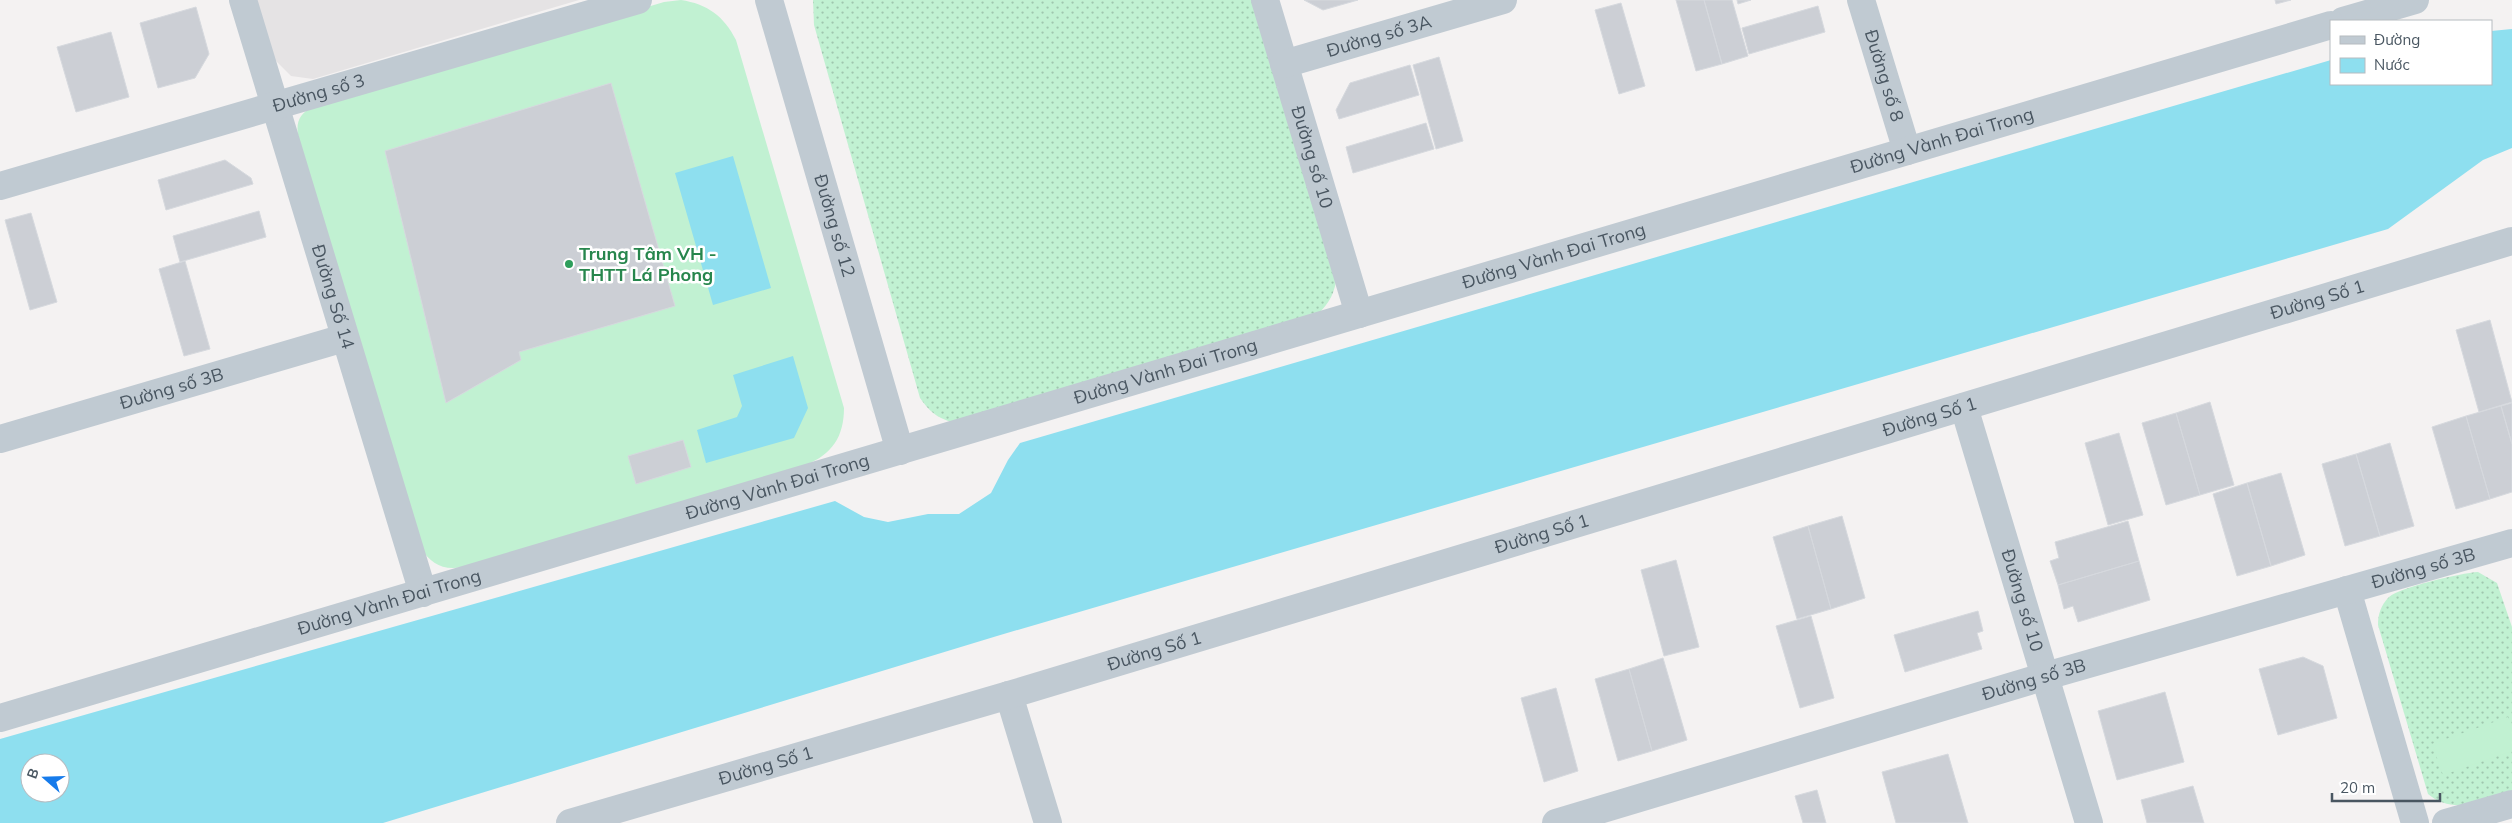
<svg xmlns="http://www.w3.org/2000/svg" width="2512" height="823" viewBox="0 0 2512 823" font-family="Mulish,sans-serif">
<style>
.education{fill:#e5e3e4}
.grass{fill:url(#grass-dots)}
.pitch{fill:#c1f1d2}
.water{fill:#8edfef;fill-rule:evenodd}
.building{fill:#cccfd5;stroke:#d6d9de}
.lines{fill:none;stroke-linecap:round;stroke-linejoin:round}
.minor{stroke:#c0cad2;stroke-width:28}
.leisure-dot{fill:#2e9e5b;stroke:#fff;stroke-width:2}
.labels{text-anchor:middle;stroke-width:5;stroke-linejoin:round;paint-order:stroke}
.street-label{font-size:18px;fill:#495661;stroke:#fff}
.leisure-label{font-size:18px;font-weight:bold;fill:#27864d;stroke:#fff;text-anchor:start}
</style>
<defs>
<pattern id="grass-dots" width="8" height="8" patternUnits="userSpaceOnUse" patternTransform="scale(1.25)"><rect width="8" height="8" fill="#c1f1d2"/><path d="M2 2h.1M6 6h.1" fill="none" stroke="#9fc6ae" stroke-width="1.8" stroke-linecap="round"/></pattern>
</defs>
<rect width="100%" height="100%" fill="#f4f2f2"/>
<path class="education" d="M257 0H579L313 79 291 76 274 59Z"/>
<path class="grass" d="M813 0H1258L1337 275C1335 292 1330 303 1317 315L951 422C936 417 929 411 920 398L814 25Z
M2478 572 2497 583 2512 627V791C2484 800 2454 816 2428 794L2378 625C2378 614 2381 605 2389 597 2401 587 2461 573 2478 572Z"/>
<path class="pitch" d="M681 0C707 4 724 16 736 40L844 408C844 437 832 454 806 465L463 567C443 571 431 564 420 547L298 135C296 121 300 113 313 107L664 2Z
M2508 717 2512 729V751L2443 775 2432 744Z"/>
<path class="water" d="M2512 29V148L2483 160 2388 229 997 636 383 823H0V739L835 501 864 517 888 522 928 514H959L991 493 1008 460 1020 443 2331 60V84H2491V31ZM30 763H60V793H30Z
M733 156 771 288 713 305 675 173Z
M793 356 808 408 794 438 706 463 697 430 737 417 742 406 733 375Z"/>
<path class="building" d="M1304 0H1358L1323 10Z
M1676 0H1704L1722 64 1696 71Z
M1704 0H1732L1748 56 1722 64Z
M1737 0H1751L1738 4Z
M2275 0H2291L2276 4Z
M1621 3 1645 86 1619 94 1595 10Z
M1818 6 1825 32 1749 54 1742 28Z
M196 7 209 54 195 78 158 88 140 23Z
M111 32 129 97 76 112 57 47Z
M1439 57 1463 141 1436 149 1413 65Z
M1410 65 1419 95 1339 119 1336 110 1350 83Z
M611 83 675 306 519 352 521 360 446 403 385 151Z
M1426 123 1434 149 1353 173 1346 147Z
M225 160 251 178 253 184 166 210 158 180Z
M259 211 266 237 180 262 173 236Z
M31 213 57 302 30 310 5 220Z
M185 261 210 349 184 356 159 269Z
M2490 320 2512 402 2479 412 2456 330Z
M2210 402 2234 485 2200 495 2176 413Z
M2512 403V444L2501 406Z
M2501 406 2512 444V492L2490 499 2466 416Z
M2176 413 2200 495 2166 505 2142 423Z
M2466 416 2490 499 2456 509 2432 427Z
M2119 433 2143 515 2108 525 2085 443Z
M683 440 691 467 636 484 628 456Z
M2390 443 2414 526 2380 536 2356 454Z
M2356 454 2380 536 2345 546 2322 464Z
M2281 473 2305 555 2271 566 2247 483Z
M2247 483 2271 566 2237 576 2213 494Z
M1842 516 1865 598 1831 609 1808 526Z
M2128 521 2139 561 2058 585 2050 561 2059 558 2055 542Z
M1808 526 1831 609 1797 619 1773 537Z
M1676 560 1699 647 1664 656 1641 570Z
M2139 561 2150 600 2078 622 2073 606 2064 609 2058 585Z
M1978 611 1983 631 1977 633 1982 649 1905 672 1894 635Z
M1811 616 1834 698 1800 708 1776 626Z
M2303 657 2323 666 2337 718 2278 735 2259 669Z
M1663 658 1687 740 1652 751 1629 669Z
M1629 669 1652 751 1618 761 1595 679Z
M1556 688 1578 771 1544 782 1521 698Z
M2165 692 2184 762 2117 780 2098 711Z
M1948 754 1968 823H1896L1882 772Z
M2193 786 2204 823H2147L2141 800Z
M1817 790 1826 823H1803L1795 796Z"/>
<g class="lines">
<g class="minor">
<path id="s1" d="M243 0 423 593"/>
<path id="s2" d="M769 0 900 451"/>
<path id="s3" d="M1265 0 1359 314"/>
<path id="s4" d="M1861 0 1907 151"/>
<path d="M2343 21 2415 0"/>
<path id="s5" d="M1284 64 1503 0"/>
<path id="s6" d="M0 186 638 0"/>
<path id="s7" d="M1964 407 2089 823"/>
<path id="s8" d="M0 439 344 338"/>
<path d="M2347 590 2415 823"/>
<path d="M1009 695 1048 823"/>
<path id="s9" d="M0 718 2331 25"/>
<path id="s10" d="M570 823 1009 695 2512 241"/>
<path id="s11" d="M1556 823 2046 676 2512 543"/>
<path d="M2446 823 2512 804"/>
</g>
</g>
<circle class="leisure-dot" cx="569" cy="264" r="5"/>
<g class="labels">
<g class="street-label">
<text dy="6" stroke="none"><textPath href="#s5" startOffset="99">Đường số 3A</textPath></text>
<text dy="6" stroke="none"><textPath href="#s4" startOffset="79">Đường số 8</textPath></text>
<text dy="6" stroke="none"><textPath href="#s6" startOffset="332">Đường số 3</textPath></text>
<text dy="6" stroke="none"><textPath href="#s9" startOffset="2026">Đường Vành Đai Trong</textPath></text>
<text dy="6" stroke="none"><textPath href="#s3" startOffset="164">Đường số 10</textPath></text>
<text dy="6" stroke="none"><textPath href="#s2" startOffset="235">Đường số 12</textPath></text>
<text dy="6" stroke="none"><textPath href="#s9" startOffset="1621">Đường Vành Đai Trong</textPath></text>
<text dy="6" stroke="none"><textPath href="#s1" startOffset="310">Đường Số 14</textPath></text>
<text dy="6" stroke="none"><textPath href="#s10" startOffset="1824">Đường Số 1</textPath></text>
<text dy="6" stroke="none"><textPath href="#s9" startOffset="1216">Đường Vành Đai Trong</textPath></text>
<text dy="6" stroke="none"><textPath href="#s8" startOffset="179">Đường số 3B</textPath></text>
<text dy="6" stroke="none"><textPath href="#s10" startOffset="1419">Đường Số 1</textPath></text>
<text dy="6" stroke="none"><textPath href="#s9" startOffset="811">Đường Vành Đai Trong</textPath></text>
<text dy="6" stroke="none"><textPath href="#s10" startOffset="1014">Đường Số 1</textPath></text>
<text dy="6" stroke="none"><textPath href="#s11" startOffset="904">Đường số 3B</textPath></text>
<text dy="6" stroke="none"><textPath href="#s7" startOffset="202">Đường số 10</textPath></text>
<text dy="6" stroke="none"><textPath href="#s9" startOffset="406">Đường Vành Đai Trong</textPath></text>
<text dy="6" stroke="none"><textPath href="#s10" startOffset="609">Đường Số 1</textPath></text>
<text dy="6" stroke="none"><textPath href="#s11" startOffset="499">Đường số 3B</textPath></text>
<text dy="6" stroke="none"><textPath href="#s10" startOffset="204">Đường Số 1</textPath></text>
</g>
<g class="leisure-label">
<text x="579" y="260">Trung Tâm VH -<tspan x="579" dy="21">THTT Lá Phong</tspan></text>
</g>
</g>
<rect x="2330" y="20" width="162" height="65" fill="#ffffff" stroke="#b6bbc0"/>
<rect x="2340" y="36" width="25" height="8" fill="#c0cad2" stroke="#b6bbc0"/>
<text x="2374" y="45" font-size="15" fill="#495661">Đường</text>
<rect x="2340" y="58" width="25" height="15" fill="#8edfef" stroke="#b6bbc0"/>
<text x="2374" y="70" font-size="15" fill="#495661">Nước</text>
<g transform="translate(45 778) rotate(290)"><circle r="24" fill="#ffffff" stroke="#b6bbc0"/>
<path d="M0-4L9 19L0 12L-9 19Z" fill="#167beb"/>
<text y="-8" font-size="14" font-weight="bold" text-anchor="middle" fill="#495661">B</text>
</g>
<path d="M2332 793v8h108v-8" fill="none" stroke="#495661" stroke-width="2.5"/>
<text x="2340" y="793" font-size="15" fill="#495661" stroke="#ffffff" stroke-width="4" paint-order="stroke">20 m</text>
</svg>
